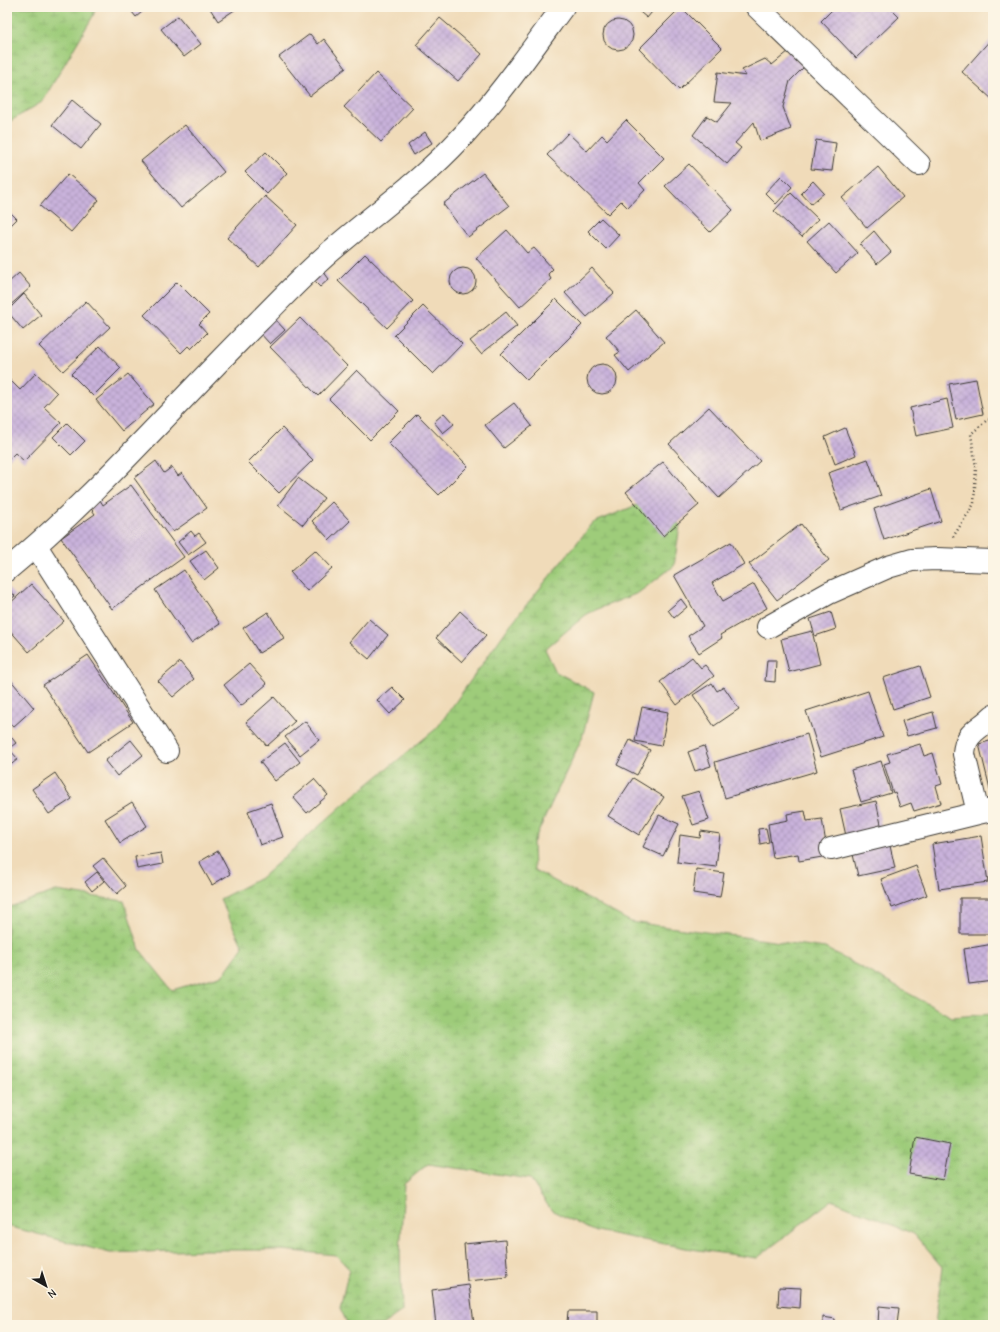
<svg xmlns="http://www.w3.org/2000/svg" width="1000" height="1332" viewBox="0 0 1000 1332" font-family="'Comic Neue',sans-serif">
<style>
.wetland{fill:url(#wetland-marsh);stroke:#5d744b}
.building{fill:url(#building-cross-hatch)}
.lines{fill:none;stroke-linecap:round;stroke-linejoin:round}
.minor-casing{stroke:#3c3934;stroke-width:24}
.path{stroke:#3c3934;stroke-width:2.5;stroke-dasharray:1 3;stroke-linecap:butt}
.minor{stroke:#fff;stroke-width:22}
</style>
<defs>
<pattern id="wetland-marsh" width="20" height="14" patternUnits="userSpaceOnUse"><rect width="20" height="14" fill="#9ecc7a"/><path d="M1 5h8M5 5V1M11 12h8M15 12V8" fill="none" stroke="#88af69"/></pattern>
<pattern id="building-cross-hatch" width="8" height="8" patternUnits="userSpaceOnUse"><rect width="8" height="8" fill="#c9b2db"/><path d="M0 0l8 8M0 8l8-8" fill="none" stroke="#ac98bb"/></pattern>
</defs>
<rect width="100%" height="100%" fill="#fcf5e5"/>
<filter id="ink" filterUnits="userSpaceOnUse"><feTurbulence type="fractalNoise" baseFrequency=".025" numOctaves="2"/><feDisplacementMap in="SourceGraphic" scale="8" xChannelSelector="R" yChannelSelector="G"/><feConvolveMatrix kernelMatrix="1 2 1 2 8 2 1 2 1" color-interpolation-filters="sRGB"/></filter>
<filter id="wash" filterUnits="userSpaceOnUse"><feTurbulence type="fractalNoise" baseFrequency=".012" numOctaves="4" result="noise"/><feDisplacementMap in="SourceGraphic" scale="16" xChannelSelector="R" yChannelSelector="G"/><feGaussianBlur stdDeviation="0.9" result="paint"/><feColorMatrix in="noise" values="0 0 0 0 0 0 0 0 0 0 0 0 0 0 0 0 0 1.4 0 .05"/><feComposite in="paint" operator="in"/></filter>
<g filter="url(#wash)">
<rect width="100%" height="100%" fill="#f0dbb9"/>
<path class="wetland" d="M7 7H96L93 16 42 102 7 123Z
M649 500 680 525 674 566 638 593 588 613 545 649 556 672 594 692 582 738 533 843 534 870 631 922 825 948 952 1017 993 1014V1325H935L942 1267 914 1234 832 1200 757 1258 691 1249 591 1230 551 1210 530 1179 428 1164 404 1184 400 1253 402 1311 382 1325H348L340 1308 349 1269 336 1255 282 1250H205L110 1253 7 1226V908L56 891 124 901 140 950 172 990 223 975 243 947 220 899 262 877 343 805 437 728 510 625 593 523Z"/>
<g id="blocks">
<path class="building" d="M128 7H148L136 17Z
M209 7H239L218 21Z
M634 7H656L647 18Z
M681 7 722 48 679 90 639 49Z
M835 7H889L899 17 856 58 821 21Z
M178 16 201 44 184 57 161 29Z
M440 18 482 54 458 81 416 45Z
M603 35a15 15 0 1 1 30 0a15 15 0 1 1-30 0Z
M310 34 318 44 324 39 346 68 310 96 279 57Z
M992 38 993 39V100L962 72Z
M789 51 804 67 790 81 783 107 791 129 760 141 754 122 735 143 741 148 727 164 693 135 707 116 717 122 732 103 714 102 718 72 746 76 742 70 765 59 772 65Z
M376 73 413 108 381 142 344 107Z
M72 100 101 124 81 149 52 125Z
M626 120 664 158 639 183 645 190 628 208 621 201 608 214 547 155 568 133 587 151 602 135 607 140Z
M185 125 224 172 181 208 141 161Z
M425 132 432 143 414 155 408 145Z
M816 140 836 143 832 171 811 169Z
M266 152 287 173 267 194 245 172Z
M689 164 733 210 710 232 665 186Z
M878 167 903 197 867 228 842 198Z
M483 173 509 206 468 237 443 204Z
M68 174 99 200 71 232 40 206Z
M781 176 792 187 776 204 765 193Z
M813 181 824 193 811 204 801 193Z
M791 193 818 219 802 237 774 211Z
M265 196 297 225 259 267 227 238Z
M7 209 17 219 7 229Z
M601 218 619 235 606 249 588 231Z
M829 221 858 253 836 273 807 241Z
M507 230 527 253 534 248 553 269 548 274 551 279 520 307 476 258Z
M874 231 891 252 877 264 860 244Z
M365 254 413 301 387 328 338 281Z
M592 268 614 293 587 317 565 293Z
M450 281a13 13 0 1 1 26 0a13 13 0 1 1-26 0Z
M323 271 329 279 320 287 313 280Z
M19 273 31 287 7 308V284Z
M177 282 209 314 199 324 207 333 191 349 188 346 181 353 144 315Z
M24 294 41 315 23 330 7 311Z
M556 299 582 325 527 380 501 354Z
M86 301 110 327 63 371 39 346Z
M423 306 462 344 433 374 394 335Z
M636 310 664 342 629 372 615 355 620 352 606 336Z
M506 312 517 326 481 354 470 341Z
M274 318 285 330 270 344 259 332Z
M300 318 347 366 318 396 270 347Z
M100 346 121 368 93 396 71 374Z
M587 379a15 15 0 1 1 30 0a15 15 0 1 1-30 0Z
M357 370 399 411 370 440 329 399Z
M36 373 57 393 44 407 61 423 24 461 15 453 7 461V377L20 390Z
M128 374 154 404 122 431 96 400Z
M976 379 983 414 956 420 949 384Z
M947 399 953 428 916 436 910 408Z
M514 403 532 426 504 448 485 425Z
M709 407 760 461 719 498 669 444Z
M444 413 454 424 443 433 434 422Z
M417 414 468 466 439 495 388 443Z
M67 423 85 441 71 455 53 437Z
M282 428 313 460 279 493 248 462Z
M845 428 856 455 835 464 825 437Z
M868 459 881 496 841 510 828 473Z
M156 461 164 473 172 467 178 476 182 473 207 508 173 532 134 478Z
M663 462 699 505 663 536 626 492Z
M298 478 324 498 303 525 278 505Z
M131 485 184 557 112 609 61 538 95 514 90 507 100 500 103 505Z
M931 489 941 521 884 540 874 509Z
M332 502 350 521 330 540 312 521Z
M801 524 829 560 777 600 749 564Z
M191 531 195 536 199 533 206 542 188 555 178 542Z
M731 542 744 564 712 583 723 601 754 584 767 608 720 635 722 638 699 653 688 636 703 626 674 575Z
M206 550 219 568 204 580 190 561Z
M315 550 332 568 307 591 290 572Z
M184 570 220 624 191 643 155 590Z
M31 584 64 621 29 652 7 627V606Z
M8 588 15 596 7 602V589Z
M681 599 687 607 674 618 668 610Z
M460 611 486 635 462 662 436 638Z
M268 612 284 638 259 653 243 628Z
M831 612 836 629 815 636 810 619Z
M369 619 388 635 369 659 349 642Z
M812 631 820 664 789 672 781 639Z
M88 655 133 722 88 752 43 685Z
M692 657 701 668 705 665 714 676 677 705 660 682Z
M767 660H776L775 682 765 681Z
M180 662 194 679 173 697 158 681Z
M249 664 267 684 241 706 224 685Z
M920 666 930 697 893 709 883 678Z
M9 678 34 708 13 727 7 720V680Z
M712 683 717 691 724 687 739 709 714 726 693 695Z
M392 687 405 700 390 714 377 700Z
M868 691 883 737 821 757 806 711Z
M274 697 295 721 267 746 246 722Z
M642 707 668 712 661 746 635 741Z
M933 712 937 728 907 736 902 721Z
M305 721 319 740 300 755 285 737Z
M8 733 16 743 7 750V734Z
M807 734 817 771 725 798 715 762Z
M131 740 143 755 117 776 105 761Z
M630 740 650 750 637 775 617 765Z
M993 740V792L991 793 979 744Z
M285 743 300 762 275 781 260 762Z
M920 744 924 756 933 753 942 784 936 786 941 803 914 811 911 803 900 807 895 792 893 793 884 764 890 762 887 754Z
M704 746 711 766 695 771 688 752Z
M9 749 18 759 7 768V751Z
M881 761 891 793 861 802 851 770Z
M55 773 72 799 49 814 32 789Z
M633 778 664 797 639 835 608 816Z
M314 779 328 795 307 813 293 797Z
M699 791 709 820 693 825 682 796Z
M876 801 882 829 846 836 840 809Z
M132 802 147 826 120 843 105 819Z
M271 803 283 837 260 845 248 811Z
M805 811 807 821 822 819 828 856 799 861 798 854 773 858 768 824 788 820 787 814Z
M659 815 679 824 663 856 643 847Z
M766 828 769 842 760 844 758 829Z
M701 831 720 834 716 867 677 862 680 835 700 838Z
M981 836 988 882 939 889 932 844Z
M888 837 895 868 858 876 851 846Z
M218 851 230 874 212 885 199 862Z
M161 853 163 864 137 869 135 857Z
M103 858 126 886 117 894 93 866Z
M916 866 927 895 892 908 881 879Z
M696 869 724 873 720 897 693 893Z
M97 872 104 881 92 891 85 882Z
M960 898H993V934H960Z
M993 944V981L969 984 964 949Z
M915 1137 950 1144 943 1180 909 1174Z
M505 1240 508 1277 467 1281 464 1244Z
M469 1285 474 1323 436 1325 432 1290Z
M779 1287 801 1288 800 1308 778 1306Z
M879 1306 899 1308 897 1325H878Z
M568 1311H597V1325H558V1322H567Z
M823 1317 835 1319V1325H823Z"/>
</g>
</g>
<g filter="url(#ink)">
<use href="#blocks" fill-opacity="0" stroke="#3c3934" stroke-width="1"/>
<g class="lines">
<defs>
<path id="minor" d="M757 7 919 164
M36 546 167 751
M7 570C98 495 175 404 259 321 284 296 309 269 337 246 378 211 423 179 460 139 498 98 530 52 563 7
M768 627 829 593 888 567 912 560 937 559 993 561
M992 810 978 813 964 754C965 732 979 730 993 716
M831 849 978 813"/>
</defs>
<use href="#minor" class="minor-casing"/>
<path class="path" d="M953 537 974 504 976 468 971 434 987 420 993 419"/>
<use href="#minor" class="minor"/>
</g>
</g>
<rect width="1000" height="1332" fill="none" stroke="#fcf5e5" stroke-width="24"/>
<g transform="translate(46 1286) rotate(141)" stroke="#fcf5e5" stroke-width="3" paint-order="stroke">
<path d="M0-3L7 15L0 10L-7 15Z" fill="#1c1c1c"/>
<text y="-6" font-size="11" font-weight="bold" text-anchor="middle" fill="#1c1c1c">N</text>
</g>
</svg>
